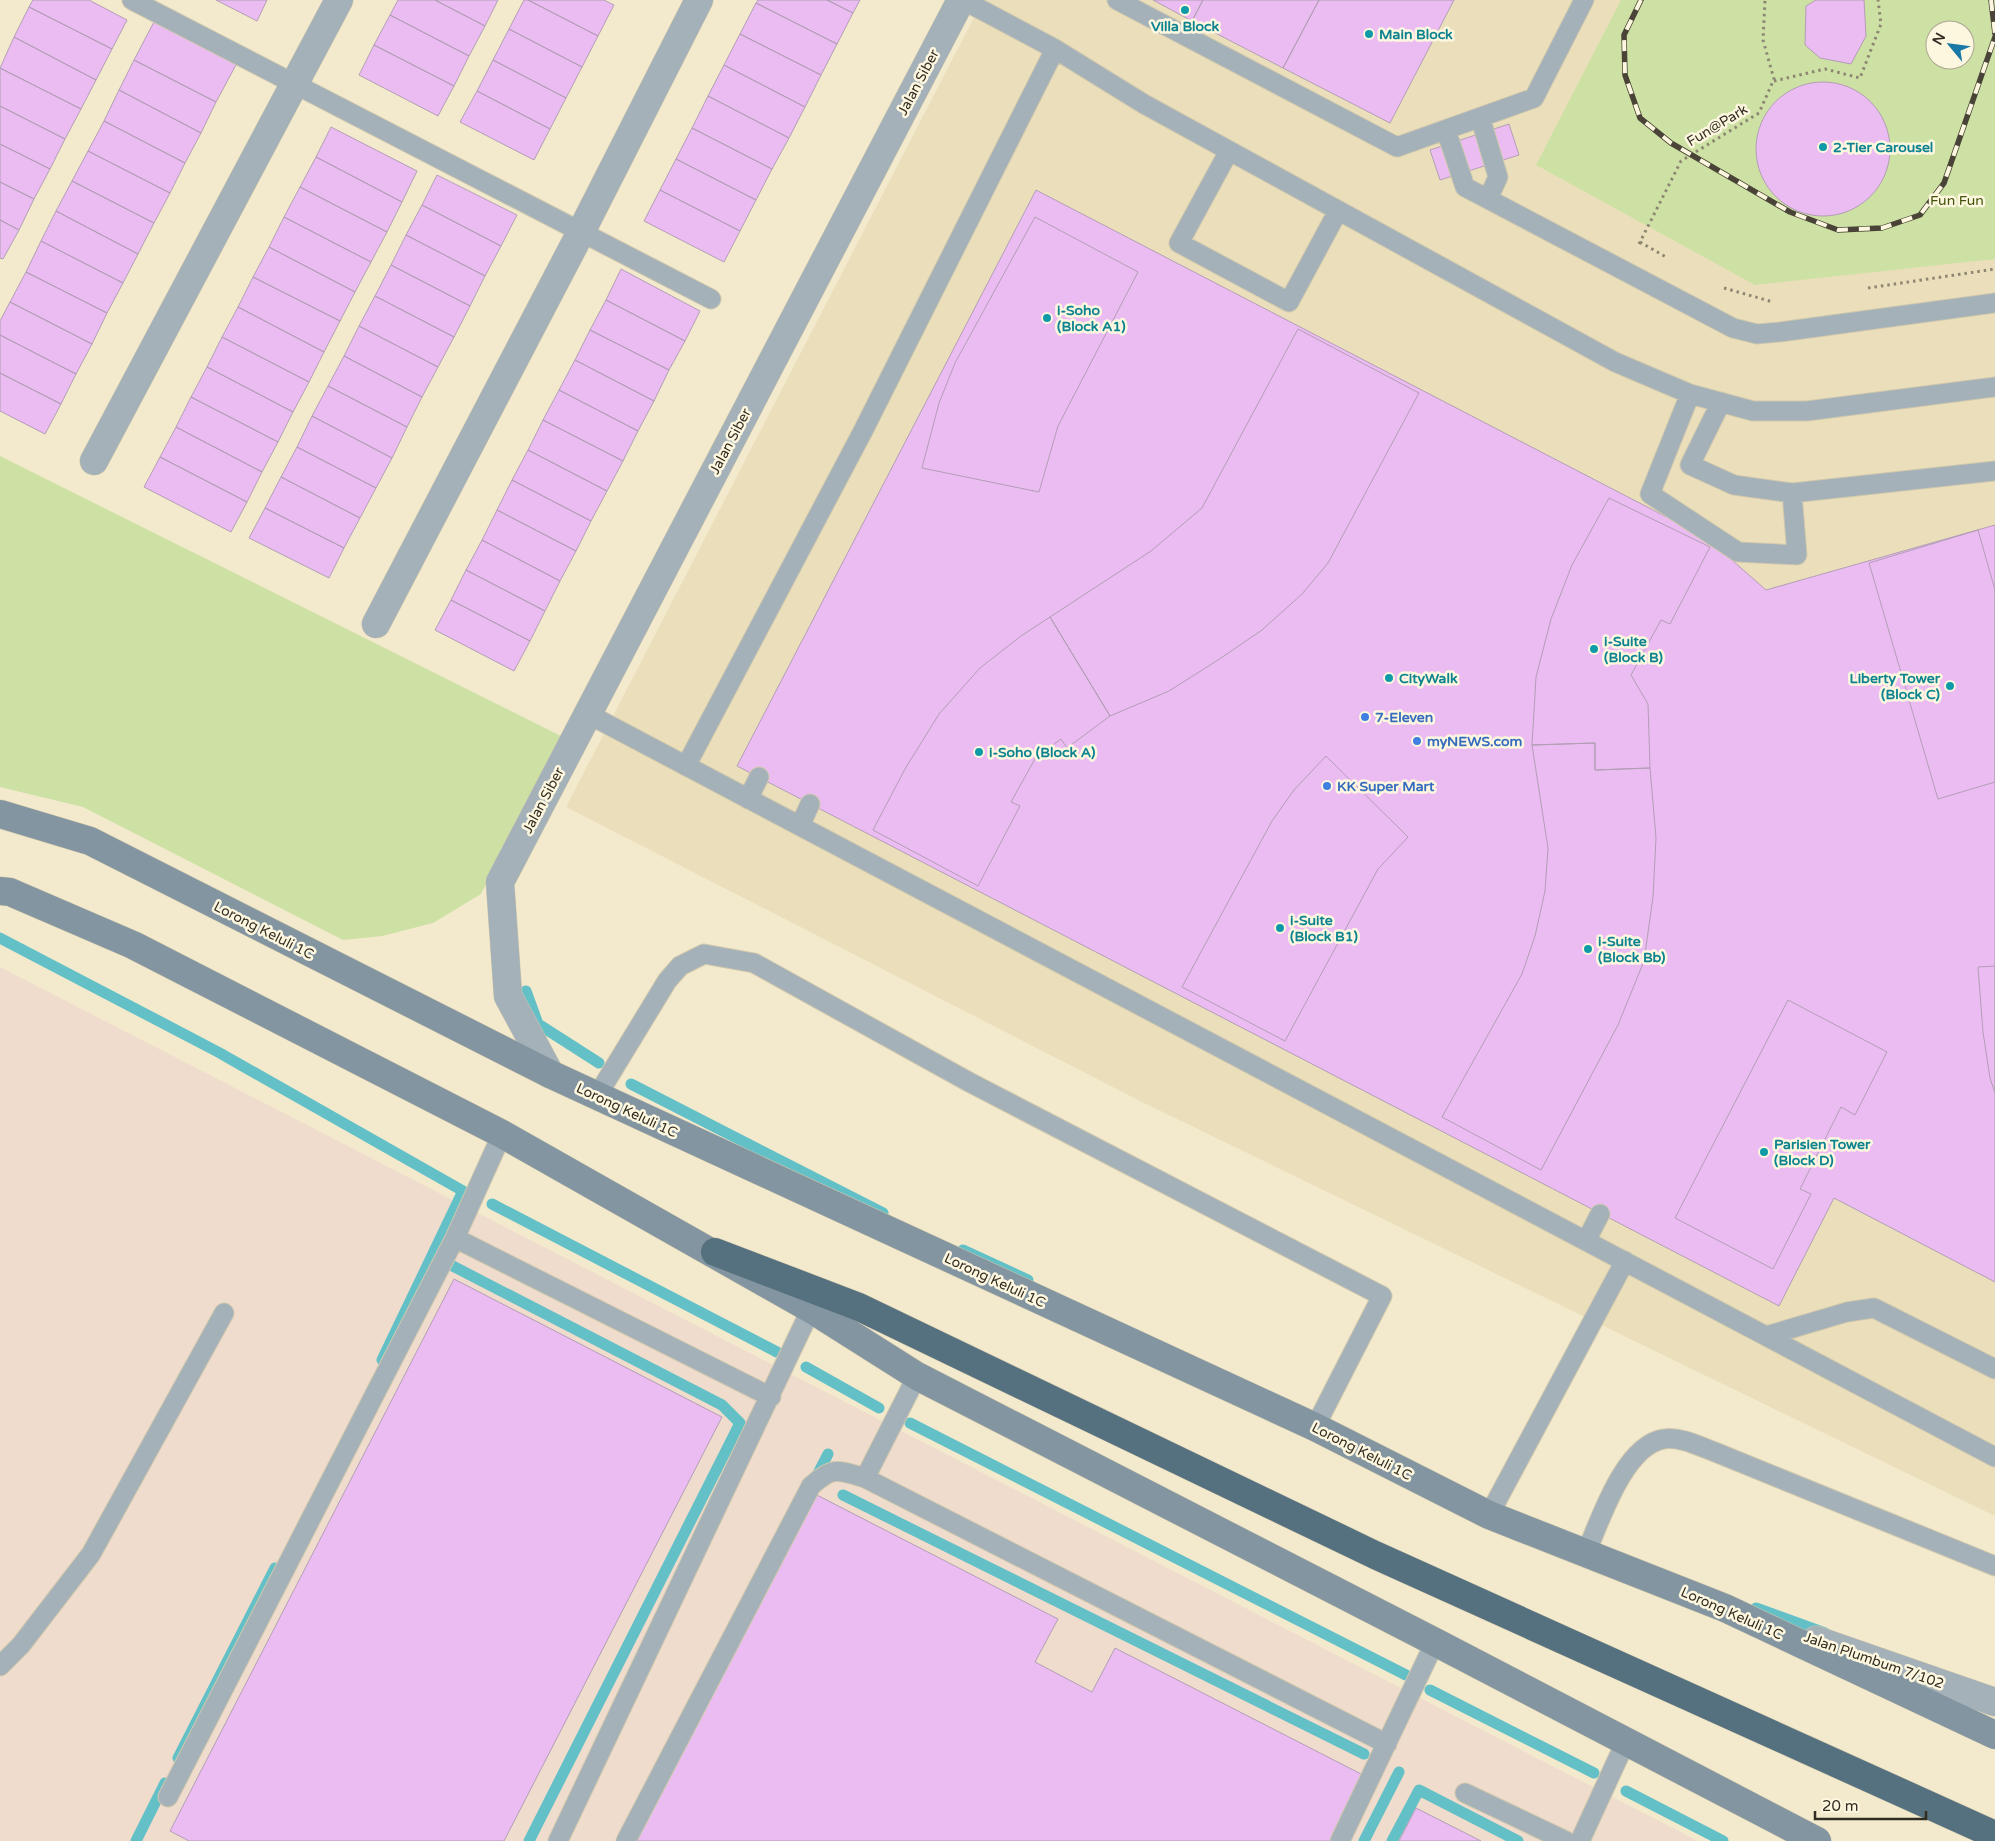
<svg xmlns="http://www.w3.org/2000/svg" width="1995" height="1841" viewBox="0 0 1995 1841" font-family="'Varela Round',sans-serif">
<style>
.built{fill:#ebdfbb;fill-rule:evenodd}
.industrial{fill:#efdccc}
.green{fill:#cee1a4;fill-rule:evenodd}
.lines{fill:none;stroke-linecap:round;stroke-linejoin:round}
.stream{stroke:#63c0c6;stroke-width:11}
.building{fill:#ebbcf2;stroke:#b29eb5}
.lane-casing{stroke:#d0c8ae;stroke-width:21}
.street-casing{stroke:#d0c8ae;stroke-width:29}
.secondary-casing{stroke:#d0c8ae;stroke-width:29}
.highway-casing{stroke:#d0c8ae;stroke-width:29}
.path{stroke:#8c8672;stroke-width:3;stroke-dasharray:2.5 4;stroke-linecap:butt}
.lane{stroke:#a4b1b8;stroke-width:19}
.street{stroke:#a4b1b8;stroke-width:28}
.secondary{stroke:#8395a0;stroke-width:28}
.highway{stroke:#55707e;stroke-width:28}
.rail-casing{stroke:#494437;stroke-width:5.5}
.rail{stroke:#fef7e0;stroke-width:4;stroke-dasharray:11;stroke-linecap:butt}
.culture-dot{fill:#0f9aa8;stroke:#fef7e0;stroke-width:2}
.shop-dot{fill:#3f7fe0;stroke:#fef7e0;stroke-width:2}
.labels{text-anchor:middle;stroke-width:5;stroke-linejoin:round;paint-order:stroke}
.culture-label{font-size:14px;font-weight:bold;fill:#0d838f;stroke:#fef7e0;text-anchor:start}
.street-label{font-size:14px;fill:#312d22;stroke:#fef7e0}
.park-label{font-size:14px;fill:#43530a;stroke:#fef7e0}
.shop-label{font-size:14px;font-weight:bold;fill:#366cbe;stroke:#fef7e0;text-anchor:start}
</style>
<rect width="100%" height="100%" fill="#f3eacd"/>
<path class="built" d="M983 0H1995V1516L1144 1103 566 807ZM1935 30H1965V60H1935Z"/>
<path class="industrial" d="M0 967 1698 1841H0Z"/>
<path class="green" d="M1621 0H1995V259L1755 285 1536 165ZM1935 30H1965V60H1935Z
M0 456 561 736 481 894 433 923 382 936 343 940 83 807 0 787Z"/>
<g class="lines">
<path class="stream" d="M0 938 218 1052 463 1191 382 1360
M526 991 538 1024 599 1063
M631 1084 883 1213
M492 1204 777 1352
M963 1250 1028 1280
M443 1261 722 1405 740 1423 529 1841
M806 1367 879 1408
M910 1423 1406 1675
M815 1479 828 1454
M843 1495 1364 1754
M1756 1608 1825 1633
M1430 1690 1594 1773
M178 1758 275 1568
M1626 1791 1723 1841
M136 1841 165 1783
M1364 1841 1399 1772
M1392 1841 1419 1790 1518 1841"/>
</g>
<path class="building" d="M33 0H89L127 20 112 49 29 7Z
M216 0H267L257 21Z
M398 0H435L485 26 469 56 390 15Z
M435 0H498L485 26Z
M524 0H528L598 36 582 67 509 29Z
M528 0H604L614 5 598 36Z
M758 0H827L853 13 837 44 756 3Z
M827 0H860L853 13Z
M1153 0H1203L1192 21Z
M1203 0H1319L1283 68 1192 21Z
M1319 0H1454L1390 123 1283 68Z
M1816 0H1864L1866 36 1851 64 1820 58 1805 45 1806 6Z
M756 3 837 44 821 75 740 34Z
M29 7 112 49 96 80 14 37Z
M390 15 469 56 454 86 374 45Z
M155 20 237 63 216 102 134 60Z
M509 29 582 67 566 98 493 60Z
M740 34 821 75 805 107 724 65Z
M14 37 96 80 81 109 0 68Z
M374 45 454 86 438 116 359 75Z
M134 60 216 102 201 133 119 90Z
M493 60 566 98 550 129 477 91Z
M724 65 805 107 789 138 708 96Z
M0 68 81 109 65 139 0 106Z
M1756 149a67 67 0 1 1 134 0a67 67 0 1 1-134 0Z
M119 90 201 133 185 163 104 121Z
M477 91 550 129 534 160 460 122Z
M708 96 789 138 772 169 692 128Z
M0 106 65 139 50 169 0 144Z
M104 121 185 163 170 193 88 151Z
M1509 124 1519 155 1440 180 1430 150Z
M331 127 417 171 402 202 316 157Z
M692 128 772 169 756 200 676 159Z
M0 144 50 169 34 199 0 182Z
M88 151 170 193 154 223 72 181Z
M316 157 402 202 387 232 300 187Z
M676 159 756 200 740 231 660 190Z
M437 175 517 215 501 246 422 205Z
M72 181 154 223 138 254 56 211Z
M0 182 34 199 19 230 0 220Z
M300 187 387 232 371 262 284 217Z
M660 190 740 231 724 262 644 221Z
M1036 190 1707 538 1766 590 1995 525V1282L1834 1198 1779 1306 737 766Z
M422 205 501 246 485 276 406 235Z
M56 211 138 254 123 283 41 241Z
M284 217 371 262 355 292 269 247Z
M1035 217 1138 272 1058 426 1039 492 922 468 939 403 955 363Z
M0 220 19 230 3 259 0 258Z
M406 235 485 276 470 306 391 265Z
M41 241 123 283 107 313 26 272Z
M269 247 355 292 340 321 253 277Z
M391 265 470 306 454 337 375 296Z
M621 269 700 311 685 341 606 300Z
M26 272 107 313 92 344 10 302Z
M253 277 340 321 324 352 238 307Z
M375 296 454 337 438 367 359 326Z
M606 300 685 341 669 370 590 330Z
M10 302 92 344 76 374 0 335V321Z
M238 307 324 352 309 382 222 337Z
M359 326 438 367 422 397 344 356Z
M1298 329 1419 393 1328 563 1302 594 1262 630 1218 660 1169 691 1110 716 1050 617 1151 551 1202 508Z
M590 330 669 370 654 401 575 360Z
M0 335 76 374 61 404 0 373Z
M222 337 309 382 293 412 207 367Z
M344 356 422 397 407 427 328 386Z
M575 360 654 401 638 431 559 390Z
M207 367 293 412 278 442 191 397Z
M0 373 61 404 45 434 0 411Z
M328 386 407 427 392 458 312 416Z
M559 390 638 431 623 461 543 420Z
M191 397 278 442 262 472 176 427Z
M312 416 392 458 376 488 297 447Z
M543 420 623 461 607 491 528 450Z
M176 427 262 472 247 502 160 457Z
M297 447 376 488 360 518 281 477Z
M528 450 607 491 591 521 512 480Z
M160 457 247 502 231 532 144 487Z
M281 477 360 518 344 548 265 508Z
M512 480 591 521 576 551 497 510Z
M1609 498 1710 547 1670 624 1661 620 1631 675 1648 704 1650 768 1595 770V743L1532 745 1536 677 1551 619 1572 565Z
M265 508 344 548 329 578 249 538Z
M497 510 576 551 560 581 482 540Z
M1978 530 1995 590V782L1938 799 1869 563Z
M482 540 560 581 545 611 466 570Z
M466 570 545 611 530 641 451 600Z
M451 600 530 641 514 671 435 630Z
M1050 617 1110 716 1067 748 1061 739 1036 757 1011 802 1020 806 978 886 873 830 905 769 939 714 980 668 1021 636Z
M1595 743V770L1650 768 1656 838 1653 897 1644 961 1618 1025 1541 1170 1442 1117 1522 974 1535 936 1545 891 1548 848 1532 745Z
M1326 756 1408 837 1378 869 1285 1041 1182 987 1272 821 1294 790Z
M1995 966V1093L1990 1078 1983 1032 1978 967Z
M1788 1000 1887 1052 1855 1115 1841 1107 1800 1189 1811 1194 1773 1269 1675 1218Z
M454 1279 722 1417 504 1841H189L170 1831Z
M813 1493 1058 1619 1035 1662 1092 1692 1115 1648 1365 1776 1332 1841H634Z
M1416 1808 1481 1841H1399Z"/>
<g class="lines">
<defs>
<path id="lane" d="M132 0 711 299
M963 0 1055 49 1144 104 1615 362 1690 394 1753 411H1807L1995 387
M1117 0 1397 147 1534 98 1584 0
M1480 117 1498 177 1488 199
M1446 130 1465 187 1733 328 1757 334 1780 332 1995 303
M1229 151 1179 243 1289 302 1338 211
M1690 394 1650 494 1738 552 1797 555 1792 493
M1721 402 1690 465 1734 485 1792 493 1995 471
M588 714 1995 1457
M686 766 863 431 1055 49
M748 799 759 777
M800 826 810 804
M597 1096 667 981 680 966 704 954 754 963 969 1082 1382 1296 1315 1427
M455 1238 771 1397
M1586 1241 1600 1214
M1766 1336 1847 1312 1874 1308 1995 1369
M865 1478 917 1376
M1489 1515 1625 1261
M1586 1553C1600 1521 1624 1445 1664 1439 1680 1436 1701 1447 1715 1452L1995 1566
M0 1666 21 1645 91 1554 224 1313
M1465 1793 1566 1841
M168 1797 455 1238 502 1134
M558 1841 811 1309
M626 1841 811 1486C833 1466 838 1470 865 1478L1387 1744
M1340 1841 1435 1642
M1580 1841 1625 1743"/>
<path id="street" d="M94 461 339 0
M376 624 581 232 699 0
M550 1074 508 996 500 882 961 0
M1816 1640 1995 1702"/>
<path id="secondary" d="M0 814 90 841 550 1074 1315 1427 1489 1515 1725 1608 1995 1735
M0 891 10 892 133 945 502 1134 811 1309 917 1376 1435 1642 1817 1841"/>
<path id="highway" d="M715 1252 859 1307 1375 1555 1995 1835"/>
</defs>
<use href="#lane" class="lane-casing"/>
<use href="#street" class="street-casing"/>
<use href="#secondary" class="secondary-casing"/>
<use href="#highway" class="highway-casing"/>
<path class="path" d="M1774 81 1825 69 1860 78 1881 24 1878 0
M1640 242 1666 257
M1639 244 1681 161 1759 113 1774 79 1763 40 1765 0
M1724 288 1773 302
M1868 288 1995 269"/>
<use href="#lane" class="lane"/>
<use href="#street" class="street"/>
<use href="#secondary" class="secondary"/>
<use href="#highway" class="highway"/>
<defs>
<path id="rail" d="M1641 0 1624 35 1625 75 1640 118 1671 143 1790 212 1838 230 1882 228 1920 215 1944 183 1995 37
M1991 0 1995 34"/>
</defs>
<use href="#rail" class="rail-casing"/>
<use href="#rail" class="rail"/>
</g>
<g class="culture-dot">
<circle cx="1185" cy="10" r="5"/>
<circle cx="1369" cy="34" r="5"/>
<circle cx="1823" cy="147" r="5"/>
<circle cx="1047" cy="318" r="5"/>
<circle cx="1594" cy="649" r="5"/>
<circle cx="1389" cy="678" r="5"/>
<circle cx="1950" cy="686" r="5"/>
<circle cx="979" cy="752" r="5"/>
<circle cx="1280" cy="928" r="5"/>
<circle cx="1588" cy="949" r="5"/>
<circle cx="1764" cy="1152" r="5"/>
</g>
<g class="shop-dot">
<circle cx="1365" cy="717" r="5"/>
<circle cx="1417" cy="741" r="5"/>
<circle cx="1327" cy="786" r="5"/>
</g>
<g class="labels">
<g class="culture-label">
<text x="1185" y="31" text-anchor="middle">Villa Block</text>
<text x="1379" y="39">Main Block</text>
<text x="1833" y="152">2-Tier Carousel</text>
<text x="1057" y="315">i-Soho<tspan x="1057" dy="16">(Block A1)</tspan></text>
<text x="1604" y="646">i-Suite<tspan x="1604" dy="16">(Block B)</tspan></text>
<text x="1399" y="683">CityWalk</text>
<text x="1940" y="683" text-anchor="end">Liberty Tower<tspan x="1940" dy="16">(Block C)</tspan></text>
<text x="989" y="757">i-Soho (Block A)</text>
<text x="1290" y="925">i-Suite<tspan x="1290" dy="16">(Block B1)</tspan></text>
<text x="1598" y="946">i-Suite<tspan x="1598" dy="16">(Block Bb)</tspan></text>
<text x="1774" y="1149">Parisien Tower<tspan x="1774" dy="16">(Block D)</tspan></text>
</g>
<g class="street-label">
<text transform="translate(918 82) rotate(-62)" y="5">Jalan Siber</text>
<text transform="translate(1717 125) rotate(-31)" y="5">Fun@Park</text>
<text transform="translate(730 441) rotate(-62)" y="5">Jalan Siber</text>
<text transform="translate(543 800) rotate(-62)" y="5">Jalan Siber</text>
<text transform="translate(264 930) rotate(27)" y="5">Lorong Keluli 1C</text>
<text transform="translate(627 1110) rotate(25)" y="5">Lorong Keluli 1C</text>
<text transform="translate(995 1280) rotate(25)" y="5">Lorong Keluli 1C</text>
<text transform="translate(1362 1451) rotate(27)" y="5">Lorong Keluli 1C</text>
<text transform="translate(1732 1613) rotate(24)" y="5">Lorong Keluli 1C</text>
<text transform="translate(1874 1660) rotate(19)" y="5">Jalan Plumbum 7/102</text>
</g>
<g class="park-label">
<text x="1957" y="205">Fun Fun</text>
</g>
<g class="shop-label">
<text x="1375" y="722">7-Eleven</text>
<text x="1427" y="746">myNEWS.com</text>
<text x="1337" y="791">KK Super Mart</text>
</g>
</g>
<g transform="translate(1950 45) rotate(299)"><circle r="24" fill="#fef7e0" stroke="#aca694"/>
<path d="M0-4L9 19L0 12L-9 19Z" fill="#1979a6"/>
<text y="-8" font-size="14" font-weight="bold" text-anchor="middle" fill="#312d22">N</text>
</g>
<path d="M1815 1811v8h111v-8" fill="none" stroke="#312d22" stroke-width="2.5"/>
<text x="1822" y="1811" font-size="15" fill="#312d22" stroke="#fef7e0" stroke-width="4" paint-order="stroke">20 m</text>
</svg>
